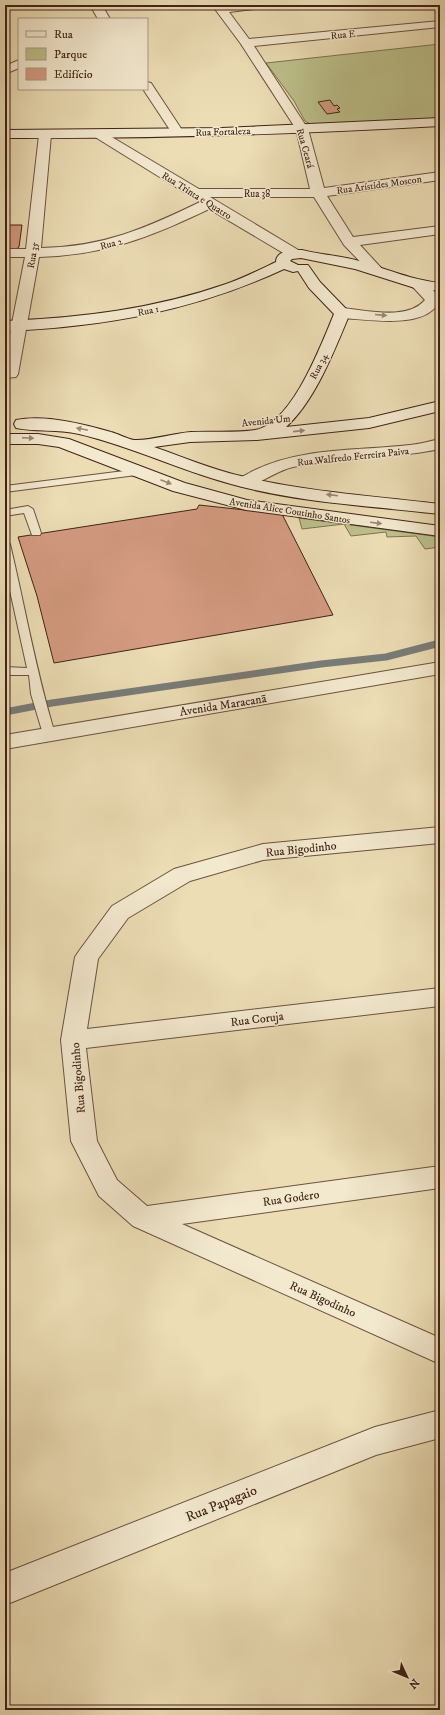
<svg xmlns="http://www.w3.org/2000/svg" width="445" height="1715" viewBox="0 0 445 1715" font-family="'IM FELL DW Pica',serif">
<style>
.green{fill:#bcc08b;stroke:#7e7251}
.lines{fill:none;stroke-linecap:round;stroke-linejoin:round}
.stream{stroke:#797c78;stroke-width:7}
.building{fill:#d49b81;stroke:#402317}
.lane-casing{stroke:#6b523e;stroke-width:2}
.street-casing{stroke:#6b523e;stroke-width:2}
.secondary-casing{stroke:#402317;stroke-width:2}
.lane{fill:#f3e9cf;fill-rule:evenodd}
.street{fill:#f3e9cf;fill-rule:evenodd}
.secondary{fill:#f3e9cf;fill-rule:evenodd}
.oneway{fill:#9a8673}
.labels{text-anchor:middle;stroke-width:3;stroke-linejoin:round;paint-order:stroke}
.far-street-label{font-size:10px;fill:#402317;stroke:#f3e9cf}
.street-label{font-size:12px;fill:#402317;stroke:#f3e9cf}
.near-street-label{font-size:14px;fill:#402317;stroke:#f3e9cf}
</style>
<rect width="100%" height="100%" fill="#ecddb5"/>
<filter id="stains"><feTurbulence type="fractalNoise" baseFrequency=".005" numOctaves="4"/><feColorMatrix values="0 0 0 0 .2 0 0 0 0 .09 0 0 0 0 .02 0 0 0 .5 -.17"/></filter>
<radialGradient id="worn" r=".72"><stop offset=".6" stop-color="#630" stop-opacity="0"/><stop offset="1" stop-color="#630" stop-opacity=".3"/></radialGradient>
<path class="green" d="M440 44V122L310 124 305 121 294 101 266 63Z
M299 518 440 537V547L425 549 416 536 387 537 386 532 351 536 344 524 302 529Z"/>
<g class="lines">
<path class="stream" d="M5 712 52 703 321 664 386 657 440 643"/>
</g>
<path class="building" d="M330 100 334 106 337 105 340 108 337 109 340 112 327 114 318 102Z
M9 225H22L19 247 15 250 5 251Z
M199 505 282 514 333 615 54 663 37 596 18 537 197 509Z"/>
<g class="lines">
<defs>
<path id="lane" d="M140 469 144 470 145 472 144 474 5 492V486Z
M28 506 33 509 41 533 40 535H32L24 513 5 516V510Z
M5 541 10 544C25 607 36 672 55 734L49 738 43 734 31 694 29 675H5V667L27 668 5 568Z"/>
<path id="street" d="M5 5H14L5 9Z
M90 5H102L110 19H98Z
M212 5H267L261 8 229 12 249 39 440 21V27L254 46 308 129 324 188 440 172V180L327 196 353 237 440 226V234L360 245 384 271 382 274H372L344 245 314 197H210L300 251 302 254 300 257H290L209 209C151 237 105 255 39 257L18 374 16 377 5 378V359L25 257H5V249H26L39 135 40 132 45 131 51 135 41 248C103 247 144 229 200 202L95 137 94 134 95 131 100 130 199 189H310L296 129 241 44Z
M19 60V68L5 74V66Z
M147 82 151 83 184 133 183 136H173L172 133 143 89H147Z
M418 281C428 283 434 291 440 299 429 331 367 319 342 318L337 316 334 313 337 310 342 308C367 310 407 321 425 300L411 285 413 282Z
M440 439V449C392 459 342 457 293 467 276 471 262 483 245 487L239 486 236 482C240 477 246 475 251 472 299 447 358 451 410 445 420 444 430 441 440 439Z
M440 662V674L5 749V735Z
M440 827V843L263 860 190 881 128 918 98 959 87 1029 440 988V1006L86 1048 97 1141 117 1180 147 1206 440 1166V1188L182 1224 440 1338V1364L133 1226 99 1196 71 1141 61 1040 75 957 79 951 112 906 174 869 263 844Z
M440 1410V1438L376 1455 5 1605V1573L375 1427Z"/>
<path id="secondary" d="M440 118V126C295 134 150 139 5 138V130L222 128Z
M302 250C322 255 343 256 363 262 389 270 413 280 440 283V291L418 289 355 269 301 258 292 259 290 261 298 265H308L320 282 350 313C335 349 315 401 286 427L369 418 440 401V411L369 428 257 440 190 442 154 447C183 457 211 469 241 476 306 492 374 496 440 504V514C371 506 298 503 231 484 179 470 131 446 79 434 58 429 35 432 16 428L14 424 16 420C44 414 84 424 111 432 119 434 127 439 134 440 149 441 175 433 191 432 212 431 235 433 255 430 292 424 321 345 334 314L309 288 298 271 293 272 284 269C194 311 103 327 5 331V321C80 318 154 309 226 284 243 278 259 270 276 262 276 250 293 250 302 250Z
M5 434H38L69 439 185 483 247 500 440 526V536L246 510 173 491 59 447 38 444H5Z"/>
</defs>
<use href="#lane" class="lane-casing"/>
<use href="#street" class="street-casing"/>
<use href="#secondary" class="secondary-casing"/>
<use href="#lane" class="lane"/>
<use href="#street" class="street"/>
<use href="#secondary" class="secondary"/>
</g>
<defs><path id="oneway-solid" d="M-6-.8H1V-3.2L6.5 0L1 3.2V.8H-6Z"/></defs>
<g class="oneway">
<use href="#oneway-solid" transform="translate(381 315) rotate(5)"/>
<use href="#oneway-solid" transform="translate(82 429) rotate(-168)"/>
<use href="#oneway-solid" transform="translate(299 431) rotate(-6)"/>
<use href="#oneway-solid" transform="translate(28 438) rotate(2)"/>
<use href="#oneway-solid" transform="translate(166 482) rotate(21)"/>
<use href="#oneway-solid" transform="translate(332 495) rotate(-173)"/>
<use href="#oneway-solid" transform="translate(376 523) rotate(7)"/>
</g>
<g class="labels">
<g class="far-street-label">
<text transform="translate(343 34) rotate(-6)" y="4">Rua E</text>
<text transform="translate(223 131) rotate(-2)" y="4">Rua Fortaleza</text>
<text transform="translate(306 148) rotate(74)" y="4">Rua Ceará</text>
<text transform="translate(379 184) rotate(-8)" y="4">Rua Arístides Moscon</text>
<text x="257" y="197">Rua 38</text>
<text transform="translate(197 195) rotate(32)" y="4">Rua Trinta e Quatro</text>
<text transform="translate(111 243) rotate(-14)" y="4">Rua 2</text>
<text transform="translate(32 255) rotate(-81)" y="4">Rua 35</text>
<text transform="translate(148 310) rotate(-11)" y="4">Rua 1</text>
<text transform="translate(318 366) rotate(-63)" y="4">Rua 34</text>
<text transform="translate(266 420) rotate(-6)" y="4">Avenida Um</text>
<text transform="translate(353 456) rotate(-6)" y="4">Rua Walfredo Ferreira Paiva</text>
<text transform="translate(290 510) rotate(9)" y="4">Avenida Alice Coutinho Santos</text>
</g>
<g class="street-label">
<text transform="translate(223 705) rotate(-9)" y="4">Avenida Maracanã</text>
<text transform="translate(301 849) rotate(-6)" y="4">Rua Bigodinho</text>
<text transform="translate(257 1019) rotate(-7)" y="4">Rua Coruja</text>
<text transform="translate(78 1078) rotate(-95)" y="4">Rua Bigodinho</text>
<text transform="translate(291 1198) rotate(-8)" y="4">Rua Godero</text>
<text transform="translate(323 1299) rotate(24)" y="4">Rua Bigodinho</text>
</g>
<g class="near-street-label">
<text transform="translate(221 1503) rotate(-22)" y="5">Rua Papagaio</text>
</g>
</g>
<rect width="445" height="1715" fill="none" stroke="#ecddb5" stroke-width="20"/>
<rect x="6" y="6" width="433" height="1703" fill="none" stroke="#402317" stroke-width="2"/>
<rect x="10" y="10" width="425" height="1695" fill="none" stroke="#402317"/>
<rect x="18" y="18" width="130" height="72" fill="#f3e9cf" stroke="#ab9a85"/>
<rect x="26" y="31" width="20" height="6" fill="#f3e9cf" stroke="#ab9a85"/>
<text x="54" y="38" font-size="12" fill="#402317">Rua</text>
<rect x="26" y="48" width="20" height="12" fill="#bcc08b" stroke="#ab9a85"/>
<text x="54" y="58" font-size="12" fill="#402317">Parque</text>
<rect x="26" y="68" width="20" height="12" fill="#d49b81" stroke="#ab9a85"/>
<text x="54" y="78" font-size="12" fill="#402317">Edifício</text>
<g transform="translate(407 1677) rotate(134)" stroke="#f3e9cf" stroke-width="3" paint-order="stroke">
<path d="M0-3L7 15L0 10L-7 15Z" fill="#402317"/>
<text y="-6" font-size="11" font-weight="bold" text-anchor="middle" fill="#402317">N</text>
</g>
<rect width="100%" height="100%" filter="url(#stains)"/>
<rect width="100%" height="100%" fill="url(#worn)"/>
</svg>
